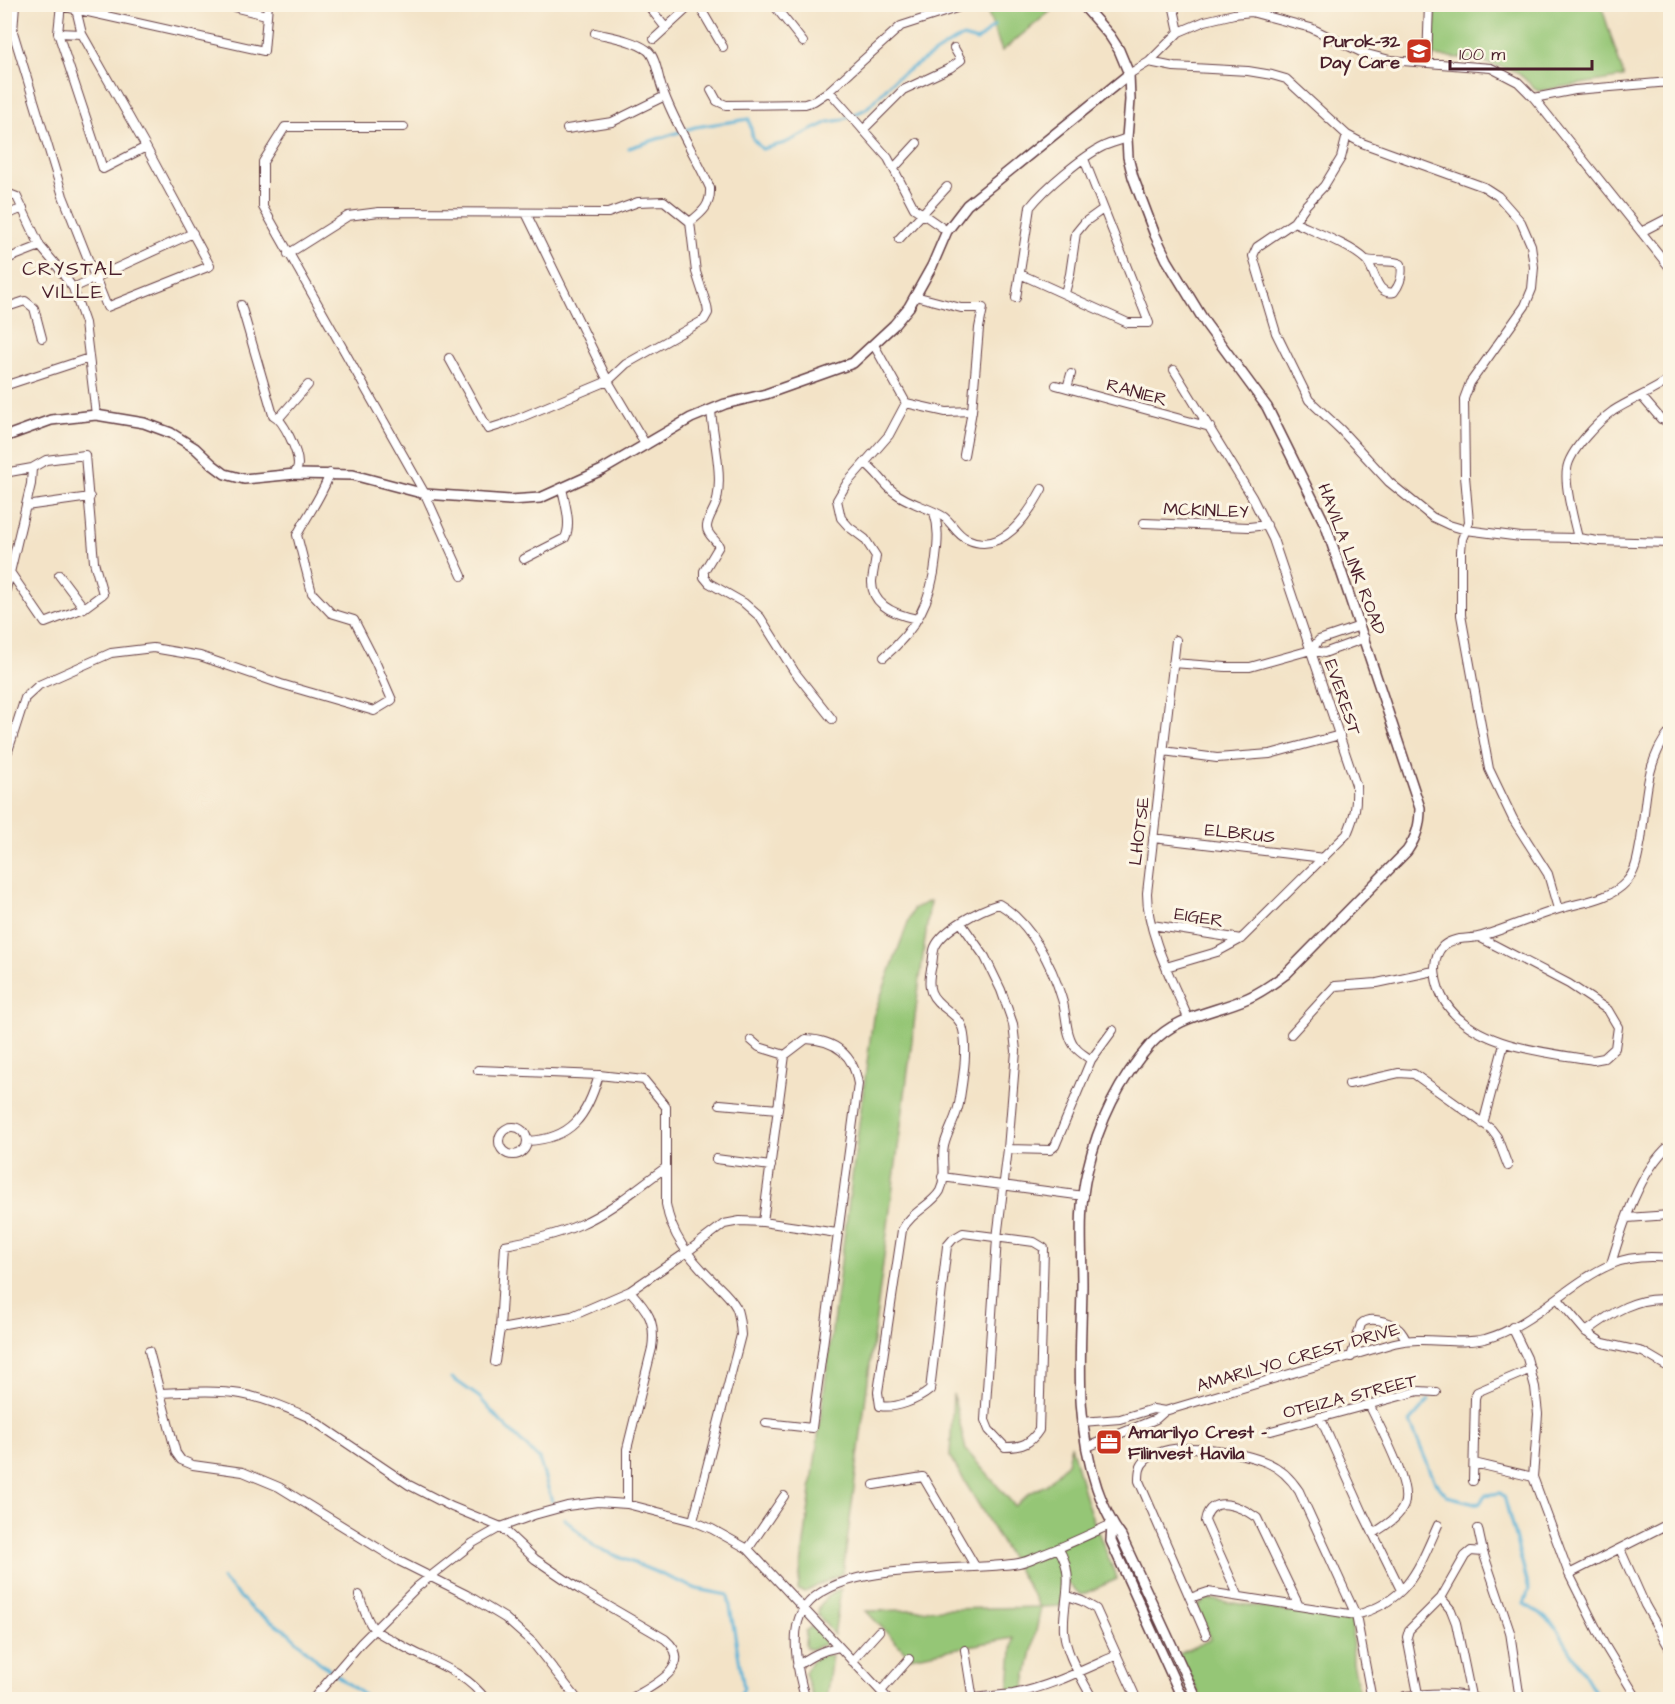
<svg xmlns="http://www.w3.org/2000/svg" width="1675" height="1704" viewBox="0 0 1675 1704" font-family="'Architects Daughter',sans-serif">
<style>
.green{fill:#95c676;stroke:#707250;stroke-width:1.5}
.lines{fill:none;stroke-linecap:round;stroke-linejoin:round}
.stream{stroke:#5ab2d7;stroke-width:3}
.minor-casing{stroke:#633c42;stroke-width:10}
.tertiary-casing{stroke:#633c42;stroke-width:12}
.minor{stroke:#fff;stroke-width:8}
.tertiary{stroke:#fff;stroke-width:9}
.labels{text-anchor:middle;stroke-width:6;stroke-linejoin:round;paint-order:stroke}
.poi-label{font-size:18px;font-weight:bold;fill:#4a1f2b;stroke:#fcf5e5;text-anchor:end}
.street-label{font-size:18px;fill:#4a1f2b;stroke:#fcf5e5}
.neighbourhood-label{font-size:20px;letter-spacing:1.5px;fill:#4a1f2b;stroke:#fcf5e5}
</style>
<rect width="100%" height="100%" fill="#fcf5e5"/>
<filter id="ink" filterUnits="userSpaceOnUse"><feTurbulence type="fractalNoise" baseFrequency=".0167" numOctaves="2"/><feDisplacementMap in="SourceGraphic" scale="12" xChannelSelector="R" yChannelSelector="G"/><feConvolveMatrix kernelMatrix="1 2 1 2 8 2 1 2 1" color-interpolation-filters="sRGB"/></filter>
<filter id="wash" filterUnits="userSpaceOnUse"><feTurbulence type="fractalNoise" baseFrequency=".008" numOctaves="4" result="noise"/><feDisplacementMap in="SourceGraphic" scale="24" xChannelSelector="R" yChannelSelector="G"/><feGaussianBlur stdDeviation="1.35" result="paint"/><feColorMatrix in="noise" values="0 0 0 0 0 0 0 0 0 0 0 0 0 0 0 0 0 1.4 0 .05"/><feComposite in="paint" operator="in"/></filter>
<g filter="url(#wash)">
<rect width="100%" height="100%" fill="#f3e3c7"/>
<path class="green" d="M985 5H1058L1002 51Z
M1436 5H1601L1624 77 1538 91 1517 72 1474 59 1432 56Z
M930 901 843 1573 805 1592 798 1590 873 1017 913 909Z
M953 1394 966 1450 1015 1506 1030 1493 1046 1485 1067 1463 1071 1445 1087 1504 1117 1579 1081 1595 1063 1579 1061 1606 1041 1607 1022 1699H1008L1013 1638 910 1657 866 1611 1040 1607 950 1457Z
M841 1589 834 1635 818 1615C818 1600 830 1595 841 1589Z
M1208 1599 1352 1621 1353 1663 1361 1699H1201L1179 1654 1211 1639 1197 1606Z
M810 1627 818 1630 826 1640 825 1644 812 1649 807 1648 805 1644 806 1631Z
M822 1655H832L826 1699H813L805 1673 811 1662Z"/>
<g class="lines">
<path class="stream" d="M1009 5V4
M629 148 695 127 749 119 753 139 762 149 785 143 829 122 842 120 866 109 896 78 952 42 963 37 977 41 995 25
M452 1378 479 1397 501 1422 539 1459 552 1501
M1429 1400 1410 1422 1435 1482 1447 1496 1479 1504 1486 1495 1500 1493 1504 1496 1529 1589 1524 1604 1541 1614 1556 1627 1600 1700
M564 1518 595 1547 697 1589 728 1595 744 1688 737 1700
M222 1579 253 1610 288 1632 318 1661 370 1700"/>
</g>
</g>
<g filter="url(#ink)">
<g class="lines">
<defs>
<path id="minor" d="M15 4 13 32 63 196 107 307 210 266 146 147 82 34 76 9
M61 4 58 33 103 169 146 147
M221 4 266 15
M647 4 665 27
M698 4 723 47
M773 4 803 42
M1173 4 1179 32
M61 6 264 51 268 4
M58 33 82 34
M595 33C611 37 633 40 647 50 656 56 658 77 662 88 674 123 695 154 710 188 711 205 703 212 690 222
M654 39 692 4
M1149 62 1174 67 1248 71 1272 75 1286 79 1347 135 1362 143 1484 187 1498 196 1521 222 1531 245 1534 267 1532 289 1525 306 1470 383 1464 399 1465 476 1469 522 1462 539 1461 551V615L1489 769 1513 819 1548 874 1558 909
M1427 62 1429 4
M1129 74 1149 62 1179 32 1205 21 1234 14 1251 12 1311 28 1363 53 1390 60 1491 68 1518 82 1534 98 1670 268
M711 90 717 101 726 105 805 104 814 101 829 91 901 26 969 4
M829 91 888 158 914 208 947 231
M1534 98 1575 90 1670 82
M404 127H285L263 162V207L425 494 462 576
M567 129 612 122 665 96
M863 130 903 90 950 68 961 60 954 48
M1347 135 1341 158 1324 186 1306 205 1294 222 1257 247 1253 256 1276 333 1309 400 1341 430 1389 482 1432 517 1449 525 1466 530 1521 537 1578 538 1598 541 1670 543
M894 168 917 143
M4 192 17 197 40 246 57 266 73 288 85 323 96 415
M526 213 608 381 646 445
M4 216 23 208
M1294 222C1313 231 1352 246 1366 260 1376 270 1375 296 1394 292 1401 283 1403 275 1401 264 1390 259 1379 263 1367 260
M1641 232 1670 217
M899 239 947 187
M288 254 348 216 379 212 608 213 638 202 664 201 690 222 696 272 707 306 708 313 704 320 626 364 608 381 510 422 488 429 449 358
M4 260 40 246
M1020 274 1128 323H1149L1084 159
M73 288 193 233
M1065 293 1070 274 1076 233 1085 222 1103 209
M915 296 961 308H983L979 328 972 411 964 455
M1016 298 1030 207C1045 188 1083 156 1104 146 1111 143 1119 141 1127 138
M241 305 273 415C284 420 298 452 298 464 298 468 296 471 295 474
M4 308 25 301 34 308 42 338
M874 345 906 403 946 412 972 411
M1056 385 1210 427
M4 386 89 358
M1067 388 1071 374
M1642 397 1661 419 1670 422
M906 403 889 435 847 483 837 500 841 518 849 527 865 539 876 556C875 564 873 573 872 581 871 606 897 615 917 619
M711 410C713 438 723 473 717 500 715 509 708 517 707 526 706 534 716 540 719 546L704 571V577L709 583 744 603 760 617 794 671 832 719
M279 418 308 385
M865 463C877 471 883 484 894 492 909 504 928 507 944 517 952 523 957 535 967 539 1002 556 1028 515 1042 489
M4 473 32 468 46 460 85 455 94 562 103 594 84 608 45 623 10 572
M26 506 90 497
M1144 523 1249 527 1267 525
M1578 538C1574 521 1564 486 1567 469 1569 451 1599 421 1613 411 1631 399 1653 392 1670 379
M524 559 565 538C572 524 565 504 562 488
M59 575 84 608
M4 598 31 484 32 468
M1176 640 1147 893C1147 934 1172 980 1188 1018
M1311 650 1324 653 1365 638
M1311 650 1319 640 1360 626
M884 657C916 630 932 600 936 558 938 541 939 528 934 512
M1173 663 1226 667H1250L1311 650
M1163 751 1217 758 1270 754 1340 735
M4 754 8 751 25 698 39 685 111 653 153 648 200 656 281 684 374 711 392 700 375 661 354 620 331 613 312 593 297 535C308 514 322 496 330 473
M1153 838 1324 858
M961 923 985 957 1001 990 1013 1024 1016 1051 1008 1149 997 1238 985 1420 989 1430 1005 1447C1022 1447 1030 1444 1039 1430L1044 1248 1034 1242 963 1233 953 1239 947 1246 930 1390C918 1400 895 1409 880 1406L878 1392 902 1230C911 1212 932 1205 940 1191 947 1177 941 1160 944 1146 948 1129 958 1117 960 1098 963 1078 968 1050 963 1030 960 1013 937 1008 931 992 928 984 930 973 932 965 933 959 933 952 935 947 943 929 981 909 999 904 1030 922 1052 965 1062 999 1067 1014 1065 1036 1076 1048 1080 1053 1086 1056 1091 1060
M1152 925 1241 939
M1479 937 1569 984 1608 1010 1618 1027 1615 1048 1604 1058 1593 1060C1545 1052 1473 1047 1445 1002 1436 987 1429 960 1443 946 1454 936 1470 940 1482 936 1508 928 1533 917 1559 909 1581 902 1610 900 1626 882 1637 871 1638 854 1641 840 1646 804 1645 760 1670 732
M1166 967 1217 952 1241 939 1347 834C1355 815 1357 806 1356 785L1273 539 1252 497 1174 370
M1291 1034 1335 986 1377 983 1434 971
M751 1040 759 1047 785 1055
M478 1070 599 1075 644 1080 666 1107V1204C671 1235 689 1257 711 1279 720 1288 730 1296 736 1307 740 1316 740 1326 741 1335L693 1521
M1349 1084 1399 1073 1414 1074 1491 1129 1497 1137 1508 1166
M720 1104 778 1109
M1483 1124 1504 1044
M499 1141a14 14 0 1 1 28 0a14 14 0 1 1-28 0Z
M527 1141C572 1139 587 1116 599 1075
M1008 1149 1050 1150 1055 1146 1091 1060 1113 1030
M716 1159 771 1166
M942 1177 1084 1196
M1627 1218 1670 1215
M763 1222 785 1055 806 1039C835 1040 854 1055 858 1084L812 1428 766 1423
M1611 1264C1622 1227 1640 1170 1670 1145
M1558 1299 1586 1332 1603 1343 1643 1352 1670 1368
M1512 1327 1527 1358 1535 1387 1538 1414 1533 1477 1569 1574 1604 1644 1638 1700
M500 1329 572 1316 630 1291 687 1252 724 1224 740 1221 763 1222 837 1233
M1586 1332C1611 1313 1638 1295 1670 1300
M149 1351 176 1453 181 1460 193 1465 243 1472 279 1487 399 1561 467 1595 505 1618 533 1643 578 1700
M1351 1357 1361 1324C1369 1316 1388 1321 1397 1328 1401 1330 1404 1336 1406 1340
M495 1362 500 1329 505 1245C531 1240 557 1235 581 1224 611 1211 638 1187 665 1168
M161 1393C187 1392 215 1390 241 1394 264 1398 287 1408 308 1417L409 1485 452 1507 501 1527 535 1559 579 1589 665 1639C698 1667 649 1687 629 1700
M1369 1404C1379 1426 1412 1484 1404 1505 1399 1518 1384 1526 1373 1534
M1320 1417 1364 1515 1401 1590
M1082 1422 1120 1419 1153 1409 1165 1411
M1271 1431 1419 1391 1436 1392
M1087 1447 1156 1419 1165 1411 1394 1343C1425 1335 1455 1346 1485 1339 1533 1326 1567 1283 1612 1264 1630 1256 1651 1256 1670 1258
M1474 1463 1533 1477
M1473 1481 1475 1398 1477 1392 1531 1369
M874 1485 923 1477 975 1566
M627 1504V1449L652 1348C656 1321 648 1311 630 1291
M1665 1526 1670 1536
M1478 1529 1483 1552 1510 1632 1520 1700
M1058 1548C1077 1577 1062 1600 1064 1631 1066 1656 1082 1678 1093 1700
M748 1549 784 1496
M1620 1549 1645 1605 1670 1649
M1569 1574 1670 1523
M359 1595C363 1606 366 1620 374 1629 379 1634 388 1638 394 1641 425 1661 463 1668 486 1700
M1238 1595 1205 1521C1210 1492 1242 1507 1257 1518L1298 1604
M1068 1596 1082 1601 1096 1609 1137 1700
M1190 1598 1208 1592 1356 1615C1408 1601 1418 1570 1438 1525
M1441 1598 1451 1610 1456 1623 1471 1696
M1206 1635 1139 1481C1139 1473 1139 1466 1146 1460 1171 1438 1240 1451 1268 1463 1282 1469 1291 1479 1299 1491L1356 1615 1372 1700
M965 1650 973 1700
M852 1661 879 1631
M797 1666C811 1656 822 1650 839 1647
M882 1690 909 1659
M1418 1694 1407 1637 1409 1630 1441 1598 1465 1556 1471 1551 1483 1552
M1405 1696C1428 1693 1459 1691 1481 1700
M312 1700 361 1643 417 1587 473 1543 501 1527 534 1515 567 1506 598 1502 627 1504 693 1521 712 1529 748 1549 889 1700
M806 1700C798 1675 788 1629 805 1607 841 1559 964 1573 1019 1563 1026 1562 1034 1558 1041 1555 1065 1546 1088 1535 1112 1524
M966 1700C982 1696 997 1696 1013 1694 1049 1687 1083 1670 1117 1655"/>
<path id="tertiary" d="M1082 4 1110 36 1119 50 1129 74 1130 100 1127 138 1128 157 1133 177 1155 235 1167 260 1206 324 1267 407 1326 526 1420 808C1420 825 1417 836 1407 851L1286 974C1274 983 1262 992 1248 998 1214 1013 1177 1015 1151 1044 1118 1081 1098 1124 1087 1172 1078 1209 1082 1249 1082 1286 1081 1355 1074 1420 1097 1488 1103 1505 1110 1522 1121 1536L1197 1700
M4 437 51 420 96 415 144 423 171 433 195 448 213 465 225 474 244 479 295 474 353 475 425 494 510 500 540 498 602 470 691 418 725 404 766 394 853 363 894 325 909 307 932 266 947 231 967 205 1129 74
M1112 1524 1111 1541 1183 1700"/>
</defs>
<use href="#minor" class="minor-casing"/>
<use href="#tertiary" class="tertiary-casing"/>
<use href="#minor" class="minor"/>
<use href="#tertiary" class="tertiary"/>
</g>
</g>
<defs>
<symbol id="school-square" viewBox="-11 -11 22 22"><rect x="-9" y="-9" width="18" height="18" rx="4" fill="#c8321e" stroke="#fcf5e5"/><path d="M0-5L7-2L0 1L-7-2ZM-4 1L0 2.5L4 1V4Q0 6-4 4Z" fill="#fff"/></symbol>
<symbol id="office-square" viewBox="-11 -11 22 22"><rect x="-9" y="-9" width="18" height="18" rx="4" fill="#c8321e" stroke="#fcf5e5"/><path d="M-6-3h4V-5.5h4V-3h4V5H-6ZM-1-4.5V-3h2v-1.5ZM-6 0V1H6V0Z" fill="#fff"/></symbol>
</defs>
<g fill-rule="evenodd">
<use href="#school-square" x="1404" y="36" width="30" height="30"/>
<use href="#office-square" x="1094" y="1427" width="30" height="30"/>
</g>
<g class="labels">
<g class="poi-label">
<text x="1400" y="47">Purok-32<tspan x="1400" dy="21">Day Care</tspan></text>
<text x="1128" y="1438" text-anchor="start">Amarilyo Crest -<tspan x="1128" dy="21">Filinvest Havila</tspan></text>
</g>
<g class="street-label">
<text transform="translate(1137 392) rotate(15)" y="6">RANIER</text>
<text transform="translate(1206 510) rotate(2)" y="6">MCKINLEY</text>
<text transform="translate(1352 559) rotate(69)" y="6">HAVILA LINK ROAD</text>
<text transform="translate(1343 697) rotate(71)" y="6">EVEREST</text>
<text transform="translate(1139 831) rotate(-83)" y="6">LHOTSE</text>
<text transform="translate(1240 833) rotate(6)" y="6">ELBRUS</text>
<text transform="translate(1199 917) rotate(9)" y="6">EIGER</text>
<text transform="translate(1298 1357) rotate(-16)" y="6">AMARILYO CREST DRIVE</text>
<text transform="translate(1350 1396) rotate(-14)" y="6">OTEIZA STREET</text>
</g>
<g class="neighbourhood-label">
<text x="73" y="275">CRYSTAL<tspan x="73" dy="23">VILLE</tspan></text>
</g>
</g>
<rect width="1675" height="1704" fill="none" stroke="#fcf5e5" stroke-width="24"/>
<path d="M1450 60v9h142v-9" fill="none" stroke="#4a1f2b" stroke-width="3"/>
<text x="1459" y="60" font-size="18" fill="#4a1f2b" stroke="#fcf5e5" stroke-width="4.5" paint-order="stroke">100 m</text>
</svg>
